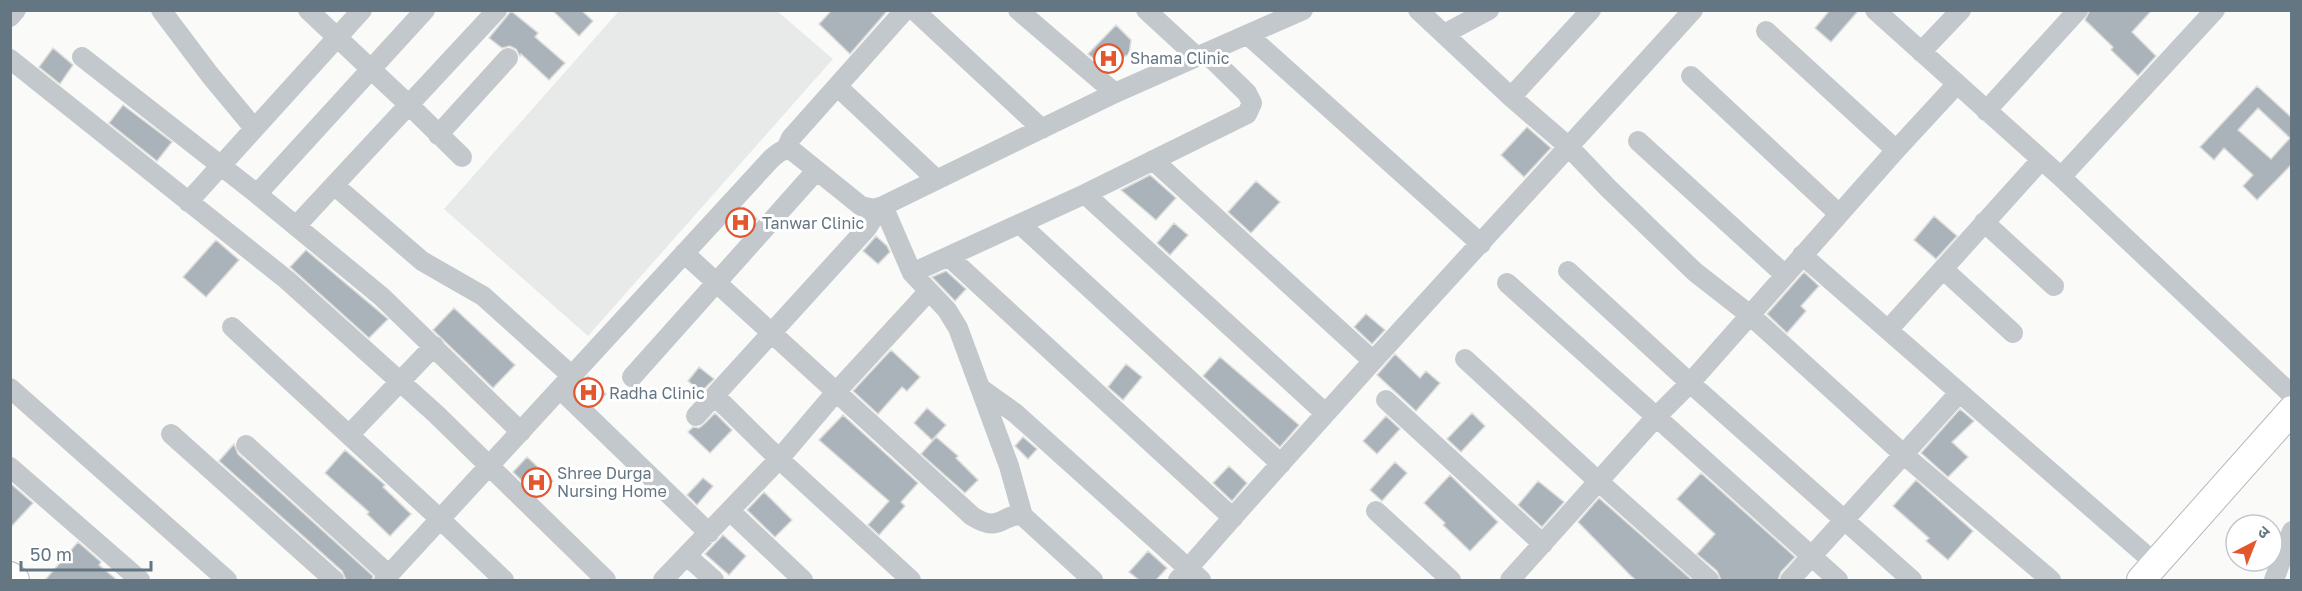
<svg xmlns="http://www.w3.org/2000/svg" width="2302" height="591" viewBox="0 0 2302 591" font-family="'Golos Text','Noto Sans Devanagari',sans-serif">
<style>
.built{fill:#e8e9e9}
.building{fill:#aab3b9;stroke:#dcdcda;stroke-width:1.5;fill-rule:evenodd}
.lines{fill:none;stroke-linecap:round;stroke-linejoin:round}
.secondary-casing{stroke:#b3babf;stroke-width:30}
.street{stroke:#c3c8cc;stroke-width:20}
.secondary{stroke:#fff;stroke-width:28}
.labels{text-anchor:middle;stroke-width:6;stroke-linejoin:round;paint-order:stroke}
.poi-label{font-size:16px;fill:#657683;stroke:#fff;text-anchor:start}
</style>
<rect width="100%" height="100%" fill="#fafaf8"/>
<path class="built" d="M619 11H777L833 59 588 336 444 209Z"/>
<path class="building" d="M552 10H581L593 21 579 36Z
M832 10H888L850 54 819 24Z
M1830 10H1859L1831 42 1815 28Z
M2090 10H2152L2132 32 2156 56 2138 76 2111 50 2113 47 2085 20Z
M511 11 538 33 535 37 565 63 549 80 521 54 520 56 516 49 510 46 502 48 489 38Z
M1116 25 1131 40 1129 54 1105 68 1088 54Z
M53 48 73 65 60 84 39 67Z
M2257 86 2292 118V164L2257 200 2243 186 2253 175 2224 148 2214 160 2200 147ZM2258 108 2290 138 2271 159 2238 130Z
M123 105 172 142 157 161 109 123Z
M1527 127 1551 148 1524 177 1501 155Z
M1150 175 1176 198 1156 220 1121 190Z
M1256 181 1280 202 1251 233 1228 212Z
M744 207 757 219 740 238 727 225Z
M1934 216 1957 236 1936 259 1914 240Z
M1174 223 1188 235 1170 255 1157 243Z
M876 236 887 246 890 252 878 264 863 251Z
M216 240 239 260 206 297 183 277Z
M306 250 388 319 369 338 290 267Z
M946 271 966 289 955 301 932 277Z
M1804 272 1819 286 1801 306 1806 311 1787 333 1767 314Z
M454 308 515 365 493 388 433 330Z
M1366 314 1385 330 1372 344 1354 327Z
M891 350 920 377 907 391 902 387 878 414 853 391Z
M1395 354 1420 378 1426 371 1440 383 1416 411 1377 375Z
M1220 357 1299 425 1280 447 1203 376Z
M1126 364 1142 377 1123 400 1108 387Z
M699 367 714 379 701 392 688 381Z
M588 376 606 394 594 406 577 388Z
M927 408 946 425 932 440 914 423Z
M1960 409 1974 421 1952 442 1968 457 1948 477 1921 453Z
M715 413 732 430 710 453 688 432 693 427 699 428 704 424Z
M1472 413 1485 426 1461 452 1447 439Z
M843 415 918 483 901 502 905 506 879 535 868 525 889 501 819 440Z
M1386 416 1400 429 1377 454 1363 441Z
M936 437 958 456 956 458 978 480 965 493 921 454Z
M1023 437 1037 449 1028 459 1015 446Z
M234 444 238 454 373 576 372 580H346L342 571 219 461Z
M345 450 385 485 383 487 411 514 390 536 367 514 369 512 325 473Z
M527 457 553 481 538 497 513 472Z
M1395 462 1407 473 1382 501 1370 490Z
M1229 466 1247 483 1232 501 1213 483Z
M1701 473 1795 557 1781 572 1778 580H1721L1717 571 1697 554 1715 534 1677 499Z
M1450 475 1498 522 1470 551 1443 525 1445 523 1424 503Z
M703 478 713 486 697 505 687 495Z
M1916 480 1973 531 1948 560 1926 541 1929 538 1893 506Z
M1538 481 1564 502 1542 527 1518 505Z
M10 483 33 503 10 528Z
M764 492 792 520 775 537 747 510Z
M1599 498 1692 580H1636L1631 576 1578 522Z
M723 535 746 556 729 575 705 554Z
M78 542 101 562 99 565 117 580H45Z
M1148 551 1167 568 1156 580H1139L1129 572Z"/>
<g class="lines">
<defs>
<path id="secondary" d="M10 576 15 580
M2141 580 2292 410"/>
</defs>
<use href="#secondary" class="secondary-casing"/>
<path class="street" d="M161 10 210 75 254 128
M308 10 408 104 462 157
M914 10 1042 129
M1018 10 1115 93
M1146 10 1196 56
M1418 10 1511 97 1569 147 1608 188 1695 272 1750 315 1903 454 2051 580
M1875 10 2061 177 2292 395
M10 17 16 10
M1766 31 1896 150
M1444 34 1489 10
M1248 35 1481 244
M1921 52 1961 10
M82 57 257 194 382 297 521 432
M10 59 287 280 436 414 606 580
M1691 76 1839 214
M838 87 936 179
M1511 97 1591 10
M1986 111 2078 10
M438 135 508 58
M1638 141 1785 275
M786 149 791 138 905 10
M1153 160 1372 360
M2061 177 2215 10
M334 185 422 261 483 296 572 376
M257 194 425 10
M1085 194 1325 413
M188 202 362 10
M883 206 912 273 947 310 958 328 1009 466 1023 516
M1984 222 2054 286
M1020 224 1281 464
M296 226 497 10
M684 253 972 516C1001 535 1002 512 1023 516L1093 580
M1802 255 2156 564
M949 257 1233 518
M1943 269 2013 333
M1568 271 1690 383 1912 580
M912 273 1085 194 1247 114 1252 103 1247 93 1206 53
M1507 283 1838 580
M232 327 441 520 504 580
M1888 330 2041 160
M1465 359 1598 481 1709 580
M632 377 816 171
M10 388 227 580
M980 388 1015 413 1201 580
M560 389 709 533
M715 396 779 459 911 580
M1386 400 1543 544
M696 416 867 228 875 215 874 209
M171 434 334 580
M349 435 434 346
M246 445 389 575
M10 467 140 580
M730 511 803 580
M1376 511 1451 580
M687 556 714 580
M384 580 771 159C779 152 784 147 794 152L861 206 874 209 883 206 1115 93 1303 10
M663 580 779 459 836 392 928 292
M1178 580C1346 387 1521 200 1693 10
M1510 580 1656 417 1690 383 1896 150 1956 85
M1790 580 1959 393
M2274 580 2292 531"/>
<use href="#secondary" class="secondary"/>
</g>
<defs>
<symbol id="hospital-ring" viewBox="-11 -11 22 22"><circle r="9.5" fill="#fff" stroke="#e4572e" stroke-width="1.5"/><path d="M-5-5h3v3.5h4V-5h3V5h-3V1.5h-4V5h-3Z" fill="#e4572e"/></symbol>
</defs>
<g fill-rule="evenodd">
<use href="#hospital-ring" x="1092" y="42" width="33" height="33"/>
<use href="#hospital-ring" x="724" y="206" width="33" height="33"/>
<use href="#hospital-ring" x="572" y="376" width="33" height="33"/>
<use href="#hospital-ring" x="520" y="466" width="33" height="33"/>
</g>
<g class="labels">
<g class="poi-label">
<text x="1130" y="64">Shama Clinic</text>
<text x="762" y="229">Tanwar Clinic</text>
<text x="609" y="399">Radha Clinic</text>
<text x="557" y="479">Shree Durga<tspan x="557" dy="18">Nursing Home</tspan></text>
</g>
</g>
<rect width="2302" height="591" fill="none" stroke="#657683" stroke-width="24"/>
<g transform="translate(2254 543) rotate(42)"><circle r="28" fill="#ffffff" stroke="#c1c8cd" stroke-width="1.5"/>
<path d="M0-4.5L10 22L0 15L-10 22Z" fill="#e4572e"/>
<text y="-9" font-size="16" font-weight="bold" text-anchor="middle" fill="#657683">उ</text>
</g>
<path d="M21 561v9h130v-9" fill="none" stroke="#657683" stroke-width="3"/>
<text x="30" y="561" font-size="18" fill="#657683" stroke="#ffffff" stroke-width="4.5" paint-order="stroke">50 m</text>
</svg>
